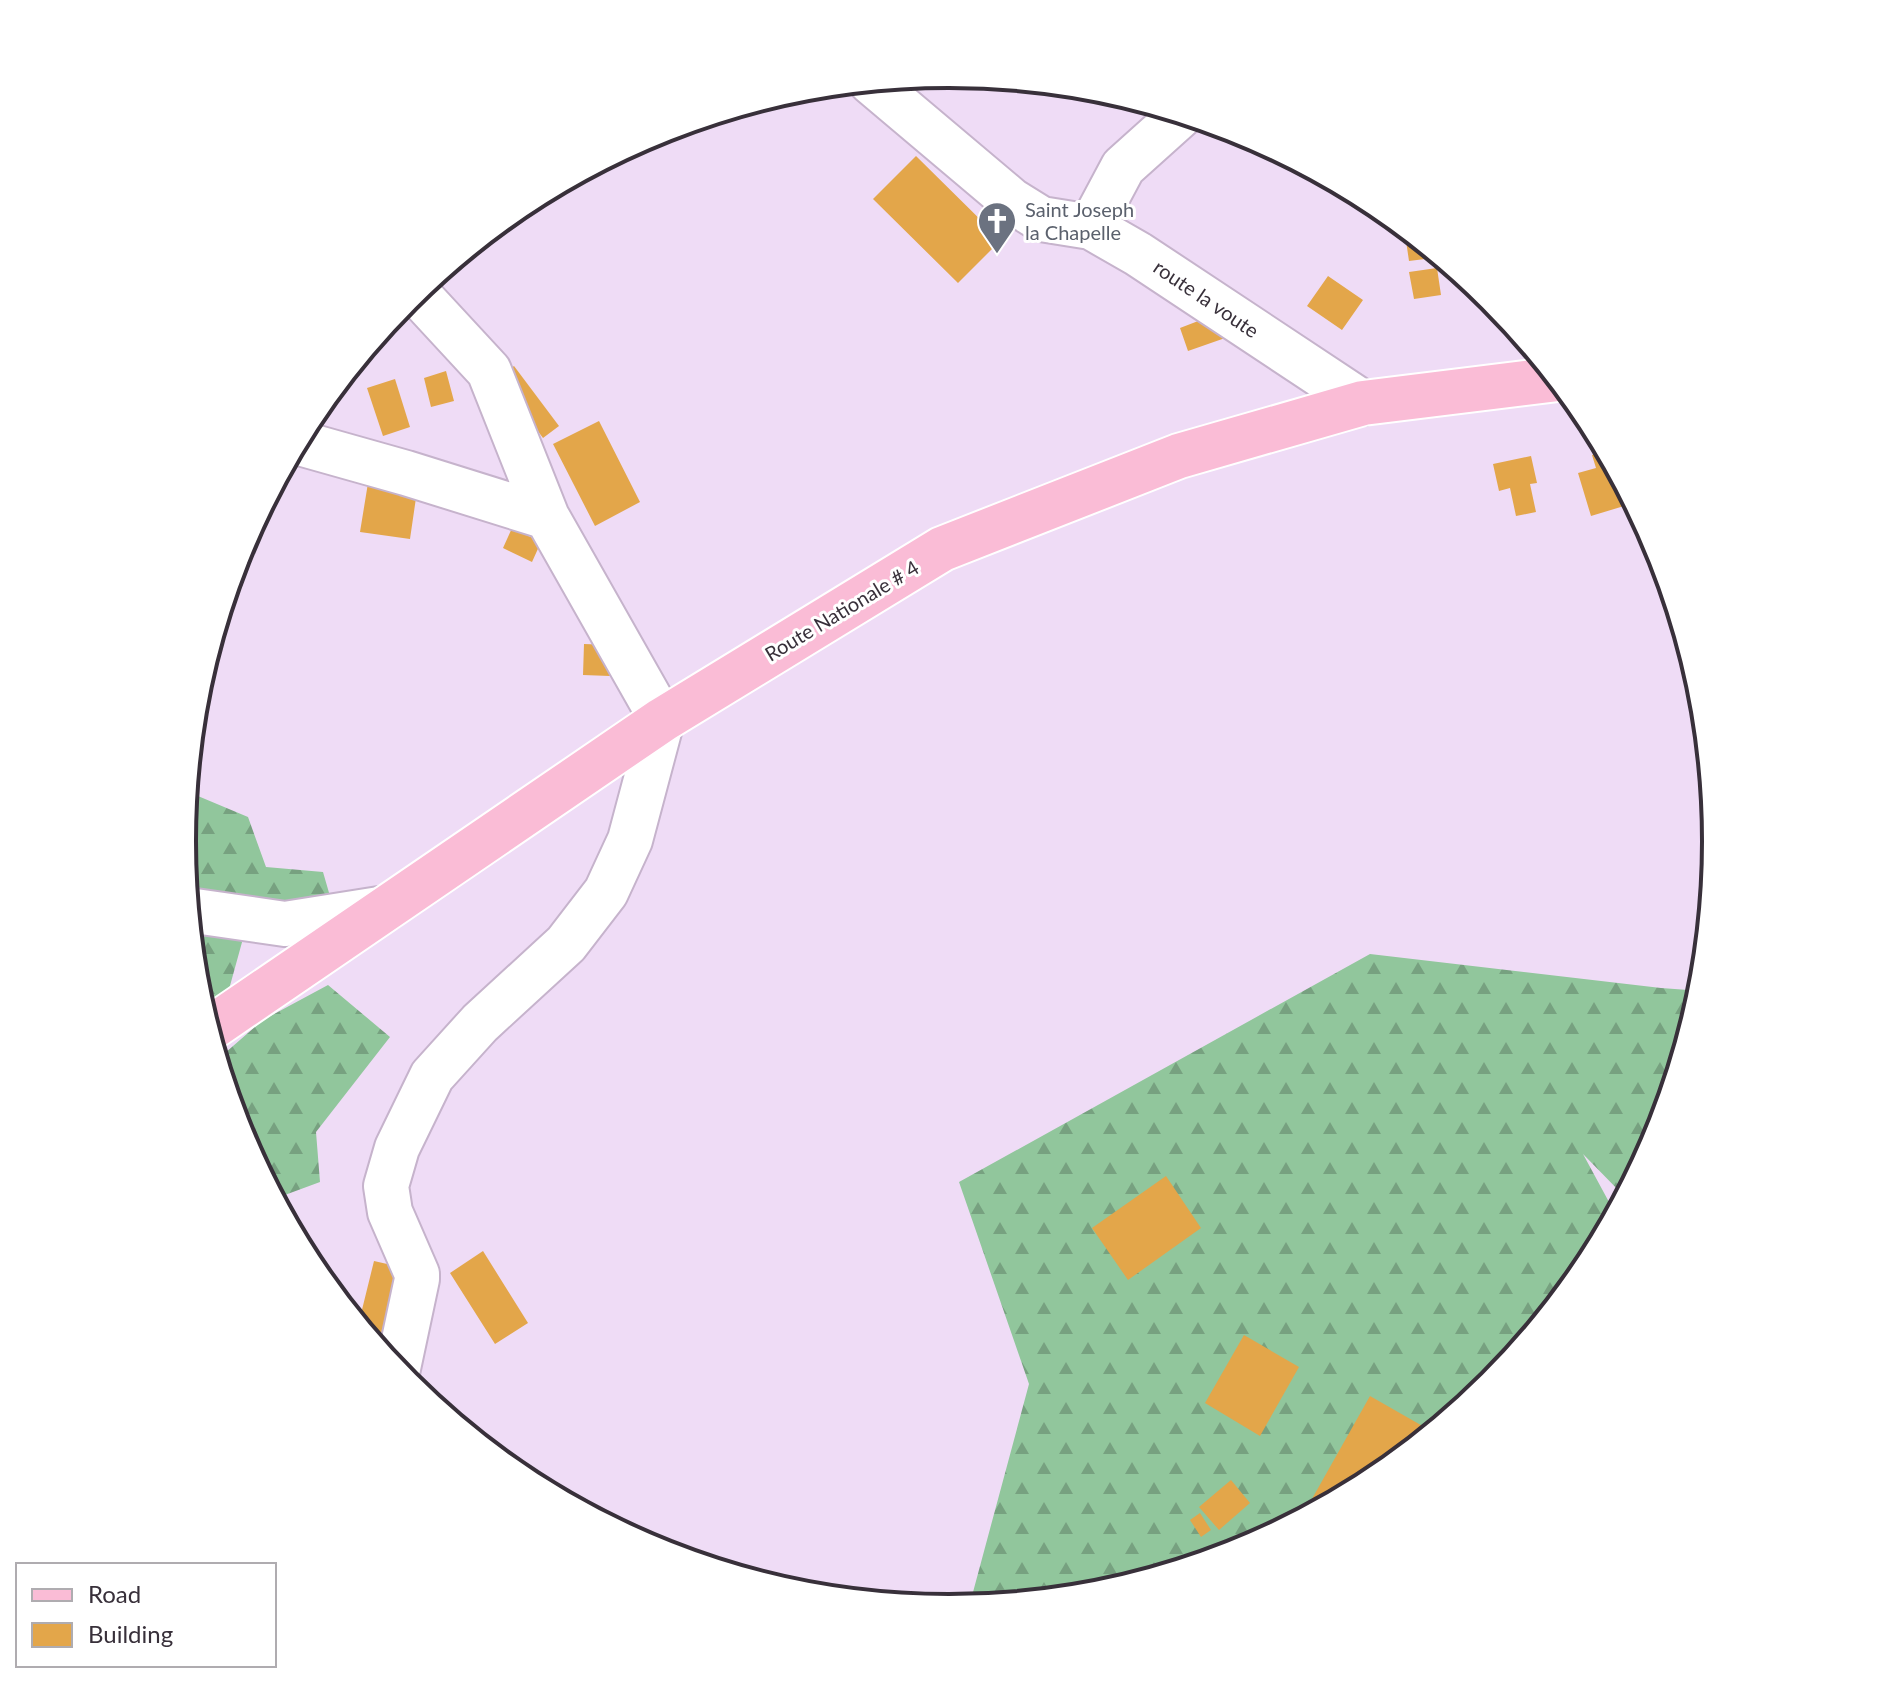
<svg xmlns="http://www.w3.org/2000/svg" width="1898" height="1683" viewBox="0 0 1898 1683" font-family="Lato,sans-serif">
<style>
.forest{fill:url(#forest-firs)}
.building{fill:#e3a64a}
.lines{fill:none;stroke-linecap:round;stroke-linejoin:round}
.minor-casing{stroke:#c6b3cc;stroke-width:48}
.major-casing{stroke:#fff;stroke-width:48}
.minor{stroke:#fff;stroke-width:44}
.major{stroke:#fabcd6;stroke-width:44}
.labels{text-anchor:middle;stroke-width:6;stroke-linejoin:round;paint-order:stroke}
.worship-label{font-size:20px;fill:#5b616d;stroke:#fff;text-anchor:start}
.street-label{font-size:20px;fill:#38303a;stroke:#fff}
.rim{fill:none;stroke:#38303a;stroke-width:4}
</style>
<defs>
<pattern id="forest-firs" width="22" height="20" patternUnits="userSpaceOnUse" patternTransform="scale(2)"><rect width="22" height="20" fill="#91c69c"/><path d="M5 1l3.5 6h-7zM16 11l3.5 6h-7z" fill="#77a180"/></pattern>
</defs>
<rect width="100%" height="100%" fill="#efdcf6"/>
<path class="forest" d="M186 791 248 817 266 867 323 872 334 910 244 935 228 993 202 1010 196 991 182 841Z
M1370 954 1661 988 1702 991 1658 1136 1625 1197 1583 1154 1616 1215 1587 1268 1491 1385 1375 1480 1242 1551 1098 1594 969 1607 1029 1384 959 1182Z
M328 985 390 1037 316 1132 320 1182 274 1199 240 1135 217 1060 263 1020Z"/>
<path class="building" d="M916 156 1001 240 958 283 873 199Z
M1404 227 1408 230 1441 257 1409 261Z
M1437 268 1441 295 1414 299 1409 272Z
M1328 276 1363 300 1342 330 1307 306Z
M1219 313 1228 337 1188 351 1180 328Z
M514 366 559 426 543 438 498 378Z
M446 371 454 401 431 407 424 378Z
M395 379 410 427 383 436 367 388Z
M599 421 640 502 595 526 553 444Z
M1606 451 1634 503 1591 516 1578 473 1596 468 1592 455Z
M1531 456 1537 483 1530 484 1536 512 1516 516 1510 488 1499 491 1493 464Z
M368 483 417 491 410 539 360 532Z
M512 528 541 542 532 562 503 548Z
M584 644 611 645 610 676 583 675Z
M1166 1176 1201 1228 1128 1280 1092 1228Z
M483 1251 528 1323 495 1344 450 1273Z
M374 1261 409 1269 380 1353 358 1326Z
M1244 1335 1299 1367 1260 1436 1205 1403Z
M1370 1396 1433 1432 1375 1480 1308 1516 1304 1513Z
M1231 1480 1250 1503 1219 1530 1199 1507Z
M1200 1513 1211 1530 1201 1537 1190 1520Z"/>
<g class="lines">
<defs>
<path id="minor" d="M871 82 1012 201 1041 219 1091 227
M1182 114 1123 167 1091 227 1138 254 1363 403
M296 442 406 473 547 517
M188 910 285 924 386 908
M397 1373 417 1279V1274L390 1212 386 1186 397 1148 432 1076 480 1023 566 944 606 892 630 840 662 720 547 517 489 371 415 291"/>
<path id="major" d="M208 1030 662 720 942 549 1179 456 1363 403 1558 379"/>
</defs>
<use href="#minor" class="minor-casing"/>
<use href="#major" class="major-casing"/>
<use href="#minor" class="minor"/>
<use href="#major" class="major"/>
</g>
<defs>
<symbol id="church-pin" viewBox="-11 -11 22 30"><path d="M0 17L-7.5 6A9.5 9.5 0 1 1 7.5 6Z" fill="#6b7280" stroke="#fff"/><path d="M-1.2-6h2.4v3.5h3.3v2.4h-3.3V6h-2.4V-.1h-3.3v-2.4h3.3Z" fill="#fff"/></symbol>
</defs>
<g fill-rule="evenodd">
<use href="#church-pin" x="975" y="199" width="44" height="60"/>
</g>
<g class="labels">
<g class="worship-label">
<text x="1025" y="217">Saint Joseph<tspan x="1025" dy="23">la Chapelle</tspan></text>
</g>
<g class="street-label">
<text transform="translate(1206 299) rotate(34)" y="7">route la voute</text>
<text transform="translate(842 611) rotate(-31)" y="7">Route Nationale # 4</text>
</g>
</g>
<path d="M0 0H1898V1683H0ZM196 841a753 753 0 1 1 1506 0a753 753 0 1 1-1506 0Z" fill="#fff" fill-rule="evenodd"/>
<path class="rim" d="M196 841a753 753 0 1 1 1506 0a753 753 0 1 1-1506 0Z"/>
<rect x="16" y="1563" width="260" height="104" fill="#ffffff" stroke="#afacb0" stroke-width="2"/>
<rect x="32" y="1589" width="40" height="12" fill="#fabcd6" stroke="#afacb0" stroke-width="2"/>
<text x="88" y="1603" font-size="24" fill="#38303a">Road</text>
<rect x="32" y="1623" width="40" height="24" fill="#e3a64a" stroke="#afacb0" stroke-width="2"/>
<text x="88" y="1643" font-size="24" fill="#38303a">Building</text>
</svg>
